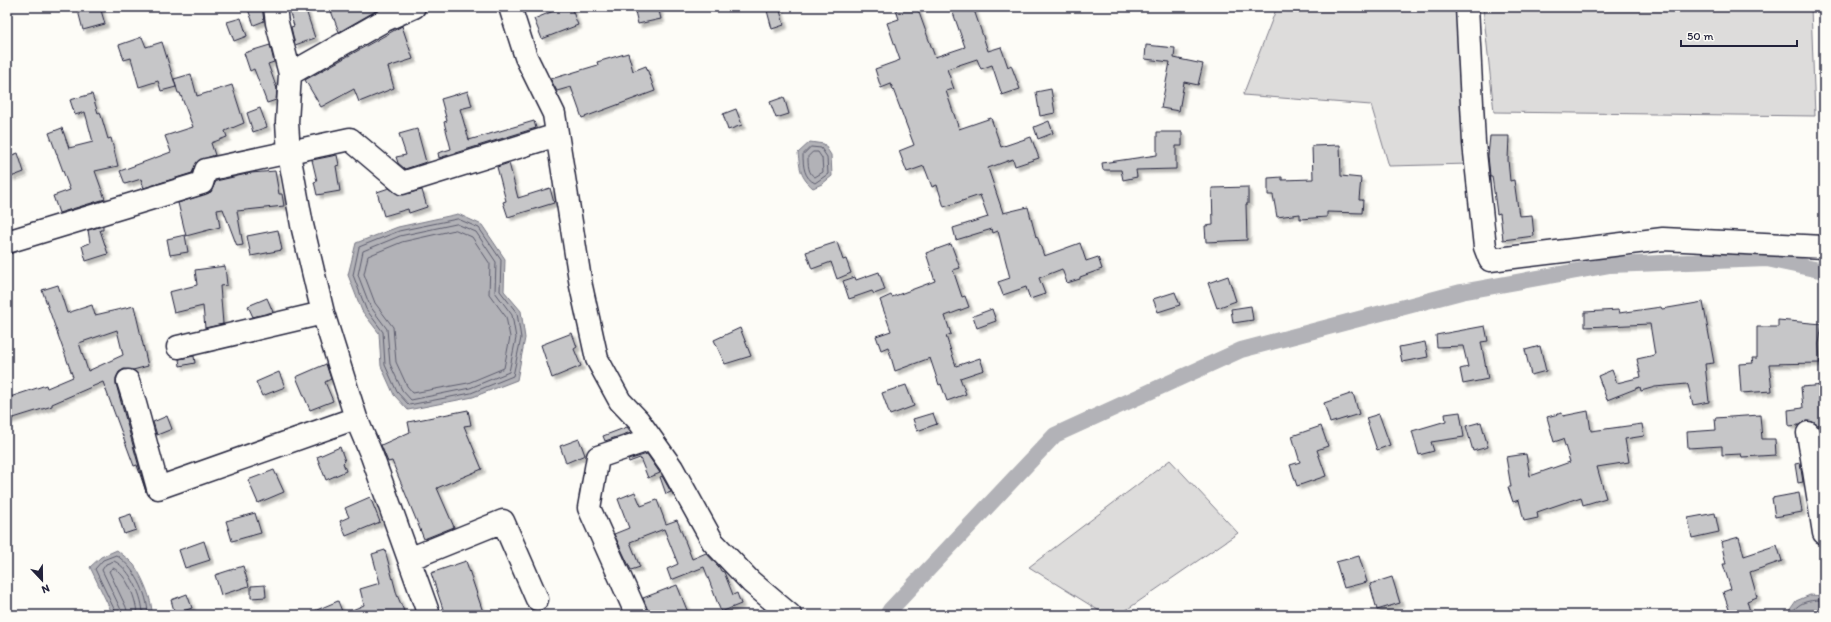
<svg xmlns="http://www.w3.org/2000/svg" width="1831" height="622" viewBox="0 0 1831 622" font-family="Itim,sans-serif">
<style>
.green{fill:#dddcdb;stroke:#807f8b}
.water{fill:#b2b2b7;stroke:#787885}
.lines{fill:none;stroke-linecap:round;stroke-linejoin:round}
.shore{stroke:#5c5c6d;stroke-width:1}
.canal{stroke:#b2b2b7;stroke-width:16}
.building{fill:#c6c6c8;stroke:#22223b;fill-rule:evenodd;filter:url(#shadow)}
.minor-casing{stroke:#22223b;stroke-width:25}
.minor{stroke:#fdfcf7;stroke-width:22}
</style>
<defs>
<filter id="shadow"><feDropShadow dx="3.5" dy="3.5" stdDeviation="1" flood-color="#0004"/></filter>
</defs>
<rect width="100%" height="100%" fill="#fdfcf7"/>
<filter id="ink" filterUnits="userSpaceOnUse"><feTurbulence type="fractalNoise" baseFrequency=".025" numOctaves="2"/><feDisplacementMap in="SourceGraphic" scale="8" xChannelSelector="R" yChannelSelector="G"/><feConvolveMatrix kernelMatrix="1 2 1 2 8 2 1 2 1" color-interpolation-filters="sRGB"/></filter>
<g filter="url(#ink)">
<path class="green" d="M1277 7H1459L1470 164 1389 166 1371 105 1243 95Z
M1483 7H1811L1815 116 1494 112Z
M1170 460 1238 533 1119 615H1106L1029 567Z"/>
<path class="water" d="M810 142 824 144 831 155 832 176 822 184 813 188C800 177 800 169 798 153Z
M458 214 482 225 505 259 504 291 521 311 525 338 517 380 473 397 408 410 394 395 381 366 379 333 362 311 348 275 356 243 398 227Z
M117 550C122 555 129 559 134 565 142 576 153 601 152 615H113L90 567 101 557Z
M1810 595 1824 596V615H1786L1796 601Z"/>
<g class="lines">
<path class="shore" d="M811 147 821 148 827 157 828 174 815 183C804 178 803 166 803 155Z
M813 152H818L822 158 823 172 815 177C808 174 808 164 808 157Z
M458 219 479 228 501 260 500 291 517 313 521 338 513 376 471 393 409 405 397 392 385 365 383 332 366 309 353 275 359 247 399 231Z
M457 224 476 232 496 262 495 292 512 315 516 338 509 372 470 388 411 400 402 390 390 364 387 329 370 306 358 275 363 251 400 236Z
M456 230 472 237 490 264 489 294 506 317 510 337 504 368 468 383 413 393 407 386 396 362 393 327 375 303 364 274 368 256 402 242Z
M117 615 95 569 103 560 116 555C134 567 148 593 148 615
M122 615 121 610 102 570 106 564 114 561C131 569 143 597 143 615
M128 615 126 607 109 571 113 568C127 574 137 601 137 615
M1790 615C1799 601 1809 600 1824 600"/>
<path class="canal" d="M887 615 890 610 1055 435 1241 350 1461 292 1610 265 1767 259 1824 271"/>
</g>
<path class="building" d="M77 7H100L105 24 83 30Z
M247 7H262L264 21 254 25Z
M288 7H305L315 38 295 45 291 27 294 26Z
M341 7H381V8L339 32 331 11Z
M563 7H571L578 25 542 39 534 19Z
M634 7H658L661 19 638 24Z
M766 7H779L784 25 772 29Z
M895 7H917L935 57 965 47 951 7H973L988 51 1001 47 1008 67 1011 65 1020 89 1002 95 992 65 981 69 977 59 947 69 954 89 946 91 959 129 991 118 1001 147 1031 137 1039 158 1015 166 1013 159 988 168 1003 213 1028 207 1036 237 1037 236 1044 256 1080 243 1086 261 1098 257 1102 269 1080 277V279L1067 283 1062 269 1039 278 1045 294 1030 299 1026 287 1003 295 998 282 1010 278 998 231 993 233 992 229 956 240 953 228 988 217 980 195 944 207 937 185 932 187 924 166 907 172 899 151 914 145 891 84 881 88 875 69 900 60 887 23 899 19Z
M241 18 247 36 234 41 227 22Z
M402 26 413 59 388 67 394 88 359 102 354 89 321 107 305 80Z
M142 37 146 47 162 42 176 87 161 91 158 81 139 87 131 58 124 60 119 45Z
M270 45 274 62 268 64 277 89 276 100 267 103 254 69 250 71 244 53Z
M1146 45 1175 48 1174 58 1203 64 1198 85 1184 82 1179 111 1161 108 1170 62 1145 59Z
M628 53 633 71 646 66 655 91 582 118 571 87 557 91 552 82 551 79 598 65 597 62Z
M191 74 197 96 232 85 244 123 225 131 227 137 211 143 215 155 198 161 192 173 144 188 141 179 125 184 120 171 171 152 165 136 193 127 180 93H178L174 79Z
M1051 89 1055 113 1040 116 1036 92Z
M468 91 472 106 460 109 469 140 534 121 536 128 439 158 438 153 451 149 444 122 447 121 441 99Z
M92 94 98 113 100 112 108 139 111 138 118 166 95 171 105 199 59 213 53 196 70 190 49 133 62 128 69 148 93 142 85 112 75 115 70 100Z
M784 97 789 114 776 118 770 102Z
M260 108 267 127 253 132 247 113Z
M736 109 742 125 728 130 723 114Z
M1049 121 1053 133 1038 139 1034 127Z
M417 129 426 162 405 169 398 163 396 157 406 155 399 134Z
M1157 132H1182V146H1176V169L1136 170 1137 177 1123 180 1121 170H1103L1102 163 1157 155Z
M1490 136H1509L1508 160 1510 181 1514 180 1519 216 1532 215 1534 236 1503 240 1500 213 1497 214 1492 176H1490L1488 156Z
M1340 145 1341 176 1361 178 1359 200H1363L1362 213 1327 212V217L1300 219V214L1277 217 1273 195H1268V178L1282 177V180L1313 179 1312 146Z
M18 153 24 172 11 177 7 166V157Z
M337 155 339 165 336 166 340 191 317 195 314 182 317 181 312 160Z
M509 163 518 198 550 188 554 203 508 217 503 202 506 201 497 167Z
M275 171 279 194H282L284 206 237 211 243 245 237 246 223 209 217 210 220 227 186 236 178 203 211 192 216 181 251 173Z
M1248 187V204H1246L1247 240 1206 242 1205 226 1213 225 1212 188Z
M389 188 400 195 422 190 427 207 409 213 408 209 384 216 377 192Z
M103 226V230H100L108 254 86 261 82 246 90 243 88 230Z
M278 230 282 250 251 256 247 236Z
M185 235 188 252 170 255 167 239Z
M837 242 843 260 846 259 851 273 837 279 831 262 812 269 806 252Z
M951 244 960 268 953 270 962 297 965 296 969 307 945 316 951 334 946 336 956 366 980 358 984 370 960 378 966 394 947 401 941 384 939 385 930 358 895 371 888 347 881 350 876 336 891 331 880 300 891 295 892 297 935 281 926 253Z
M225 266 227 285 220 286 223 324 205 328 203 306 174 313 169 292 197 285 195 270Z
M879 272 885 290 874 294 872 291 849 299 843 281 855 277 856 280Z
M1228 276 1236 301 1217 308 1208 283Z
M58 285 67 313 92 305 95 315 134 306 148 366 133 370 124 369 119 372 116 378V384L146 492 137 465 134 466 103 382 52 404V406L7 420V398L46 385 47 388 73 377 42 290ZM117 330 123 355 88 371 79 343Z
M1175 292 1180 305 1158 312 1153 299Z
M267 298 273 312 253 317 248 306Z
M1703 302 1714 363 1705 364 1709 402 1693 405 1688 385 1687 384 1655 387 1641 391 1640 387 1607 400 1598 376 1612 370 1617 383 1641 377 1637 359 1655 355 1650 324 1585 327V312L1618 310 1619 313 1661 307 1662 309Z
M1251 306 1253 320 1233 323 1231 309Z
M992 309 996 321 977 328 973 316Z
M1778 320 1822 324 1819 344 1820 363 1769 364 1772 391 1741 393 1739 364 1753 363 1752 358H1757V327H1778Z
M1485 326 1488 341 1481 342 1488 379 1463 384 1460 369 1468 367 1463 346 1437 347 1436 335Z
M740 328 751 356 725 364 714 340Z
M572 333 577 347 574 349 581 366 552 378 541 345Z
M1425 342 1428 357 1402 362 1399 347Z
M1540 346 1546 371 1531 375 1525 350Z
M194 356 195 363 180 366 179 359Z
M326 364 331 379 325 382 333 401 310 410 296 377Z
M279 372 285 387 262 396 256 382Z
M906 385 914 406 890 415 882 393Z
M1824 385V409H1821L1823 424 1818 425 1813 422 1806 421 1799 425 1789 426 1788 410 1803 408 1801 387Z
M1353 393 1359 414 1330 423 1324 403Z
M468 410 471 425 464 426 482 469 437 488 454 527 424 539 392 461 388 462 381 445 410 432 408 422Z
M1588 411 1591 431 1642 424 1644 436 1625 439 1629 462 1597 467 1606 498 1583 505 1581 497 1537 512 1538 518 1524 521 1519 500 1513 502 1508 487H1511L1506 457 1526 454 1530 476 1570 462 1563 439 1554 442 1547 417 1562 413 1563 416Z
M1460 412 1464 437 1431 442 1434 451 1419 455 1412 431 1446 421 1445 414Z
M933 413 937 424 917 431 913 419Z
M1379 414 1390 445 1377 450 1366 418Z
M1760 415 1762 439H1775L1776 455 1742 457 1741 454 1722 455V446L1688 448 1687 432 1716 430 1715 418Z
M167 416 172 429 157 435 153 422Z
M1481 422 1488 447 1473 451 1466 426Z
M1321 426 1328 446 1317 450 1326 476 1297 486 1290 465 1300 462 1292 436Z
M627 427 631 432 605 441 603 436Z
M579 439 585 455 566 463 560 446Z
M340 447 345 461 343 463 346 471 326 480 317 457Z
M647 454 660 473 648 478 640 458 629 462 628 460Z
M1800 463 1803 482 1798 483 1795 464Z
M274 470 284 492 258 503 248 480Z
M662 476 671 492 666 494 660 477Z
M635 492 641 506 657 500 666 524 677 520 692 559 706 553 719 567 721 571 724 572 733 595 737 593 741 604 721 612 704 567 671 580 667 569 678 564 664 529 630 542 640 567 631 570 614 534 629 528 618 499Z
M1799 493 1802 512 1775 517 1772 498Z
M370 497 380 522 346 536 340 521 349 517 345 508Z
M255 513 261 533 232 541 226 521Z
M1715 513 1719 532 1692 538 1688 518Z
M131 514 136 530 124 534 119 518Z
M1739 537 1744 556 1777 545 1782 561 1750 572 1757 597 1747 601 1751 615H1731L1723 592 1731 589 1723 564H1726L1721 542Z
M204 541 210 560 185 568 179 550Z
M385 550 397 595 404 611 395 615H305L338 601 343 614 364 605 360 589 380 583 372 554Z
M1359 556 1367 582 1344 588 1336 562Z
M466 561 484 615H445L431 573Z
M243 566 249 586 221 595 215 575Z
M1392 577 1400 603 1377 610 1370 584Z
M265 585 266 597 251 598V586Z
M677 585 689 615H649L643 598Z
M187 594 192 608 175 614 171 600Z"/>
<g class="lines">
<defs>
<path id="minor" d="M275 7 277 23 290 74 287 122 289 154 302 225 323 313 356 418 372 456 429 615
M510 7 526 57 554 114 581 286 597 359 620 401 638 420 672 468 713 542 751 582 790 615
M1467 7 1474 143 1485 247 1490 260 1663 239 1824 247
M290 74 385 20 414 7
M7 242 202 183 206 170 350 139 402 183 557 135
M178 347 323 313
M128 381 134 400 158 488 356 418
M1808 433 1824 533
M409 559 503 521 537 599
M637 615 589 508 598 457 651 439"/>
</defs>
<use href="#minor" class="minor-casing"/>
<use href="#minor" class="minor"/>
</g>
</g>
<rect width="1831" height="622" fill="none" stroke="#fdfcf7" stroke-width="24"/>
<rect x="12" y="12" width="1807" height="598" fill="none" stroke="#22223b" stroke-width="1.5" filter="url(#ink)"/>
<g transform="translate(42 580) rotate(158)" stroke="#fdfcf7" stroke-width="3" paint-order="stroke">
<path d="M0-3L7 15L0 10L-7 15Z" fill="#22223b"/>
<text y="-6" font-size="11" font-weight="bold" text-anchor="middle" fill="#22223b">N</text>
</g>
<path d="M1681 40v6h116v-6" fill="none" stroke="#22223b" stroke-width="2"/>
<text x="1687" y="40" font-size="12" fill="#22223b" stroke="#fdfcf7" stroke-width="3" paint-order="stroke">50 m</text>
</svg>
